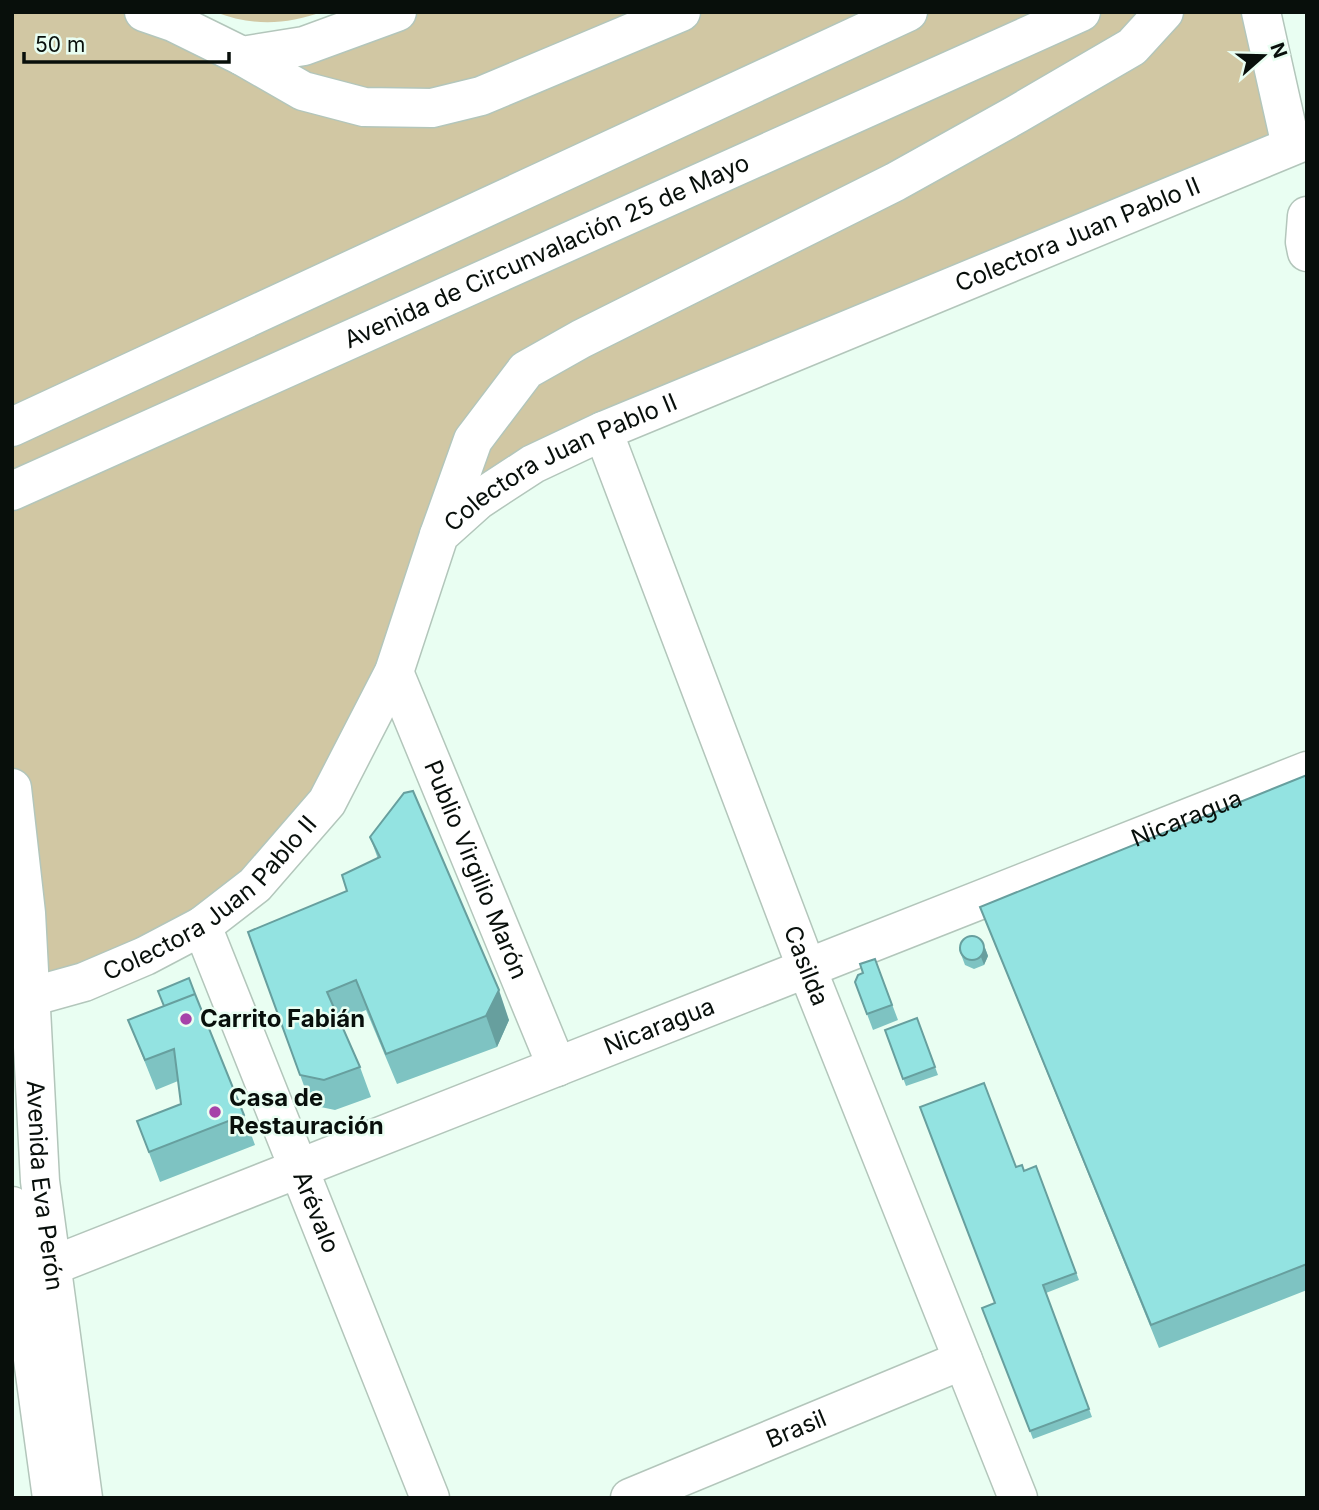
<svg xmlns="http://www.w3.org/2000/svg" width="1319" height="1510" viewBox="0 0 1319 1510" font-family="Inter,sans-serif">
<style>
.green{fill:#d1c7a3}
.lines{fill:none;stroke-linecap:round;stroke-linejoin:round}
.minor-casing{stroke:#b3c6bb;stroke-width:41}
.major-casing{stroke:#b3c6bb;stroke-width:41}
.highway-casing{stroke:#b3c6bb;stroke-width:41}
.minor{stroke:#fff;stroke-width:38}
.major{stroke:#fff;stroke-width:38}
.highway{stroke:#fff;stroke-width:38}
.wall{fill:#7ec3c2}
.shaded-wall{fill:#679f9e}
.building{fill:#93e3e1;stroke:#679f9e;stroke-width:2}
.poi-dot{fill:#a643a9;stroke:#e9fef2;stroke-width:2.5}
.labels{text-anchor:middle;stroke-width:5;stroke-linejoin:round;paint-order:stroke}
.street-label{font-size:24px;fill:#080f0b;stroke:#e9fef2}
.poi-label{font-size:24px;font-weight:bold;fill:#080f0b;stroke:#e9fef2;text-anchor:start}
</style>
<rect width="100%" height="100%" fill="#e9fef2"/>
<path class="green" d="M12 12H144L242 56 398 12H1261L1291 146 478 500 394 672 255 885 12 1002Z
M215 12H322C286 25 251 26 215 12Z"/>
<g class="lines">
<defs>
<g id="minor">
<path d="M1307 216 1305 242 1307 252"/>
<path id="s1" d="M603 431 807 969 1018 1498"/>
<path id="s2" d="M394 672 557 1067"/>
<path id="s3" d="M202 926 430 1498"/>
<path id="s4" d="M21 1278 1307 771"/>
<path id="s5" d="M630 1498 963 1360"/>
</g>
<g id="major">
<path d="M144 12 173 22 242 56 304 46 397 12"/>
<path d="M1261 12 1291 146"/>
<path id="s6" d="M12 788 26 913 40 1181 83 1498"/>
<path id="s7" d="M12 1002 84 982 145 956 202 926 255 885 327 802 394 672 439 535 478 500 533 464 603 431 1307 140"/>
<path d="M12 1206 52 1498"/>
</g>
<g id="highway">
<path d="M242 56 303 91 364 107 432 108 481 96 681 12"/>
<path d="M12 427 908 12"/>
<path id="s8" d="M12 491 1081 12"/>
<path d="M439 535 473 440 526 370 581 339 895 182 1017 114 1132 47 1164 12"/>
</g>
</defs>
<use href="#minor" class="minor-casing"/>
<use href="#major" class="major-casing"/>
<use href="#highway" class="highway-casing"/>
<use href="#minor" class="minor"/>
<use href="#major" class="major"/>
<use href="#highway" class="highway"/>
</g>
<path class="wall" d="M1307 775V1290L1159 1348 989 930 980 907Z
M370 837 509 1020 497 1047 397 1084 366 1010 340 1021 360 1067 371 1097 335 1110 311 1105 248 932 347 891 378 859Z
M985 948 988 956 984 965 974 969 965 965 959 949Z
M875 959 898 1020 873 1030 855 982Z
M164 1006 244 1115 255 1145 160 1182 137 1121 181 1104 178 1081 156 1090 128 1020Z
M917 1018 938 1075 906 1086 885 1030Z
M1036 1166 1079 1280 1046 1293 1092 1417 1033 1439 982 1308 995 1303 1016 1167 1024 1171Z"/>
<path class="shaded-wall" d="M985 948 988 956 984 965 981 957Z
M499 990 509 1020 497 1047 486 1016Z"/>
<path class="building" d="M1307 775V1264L1151 1325 980 907Z
M413 791 499 990 486 1016 386 1054 356 980 327 992 360 1067 324 1080 300 1075 248 932 347 891 342 875 380 857 370 837 404 793Z
M960 948a12 12 0 1 1 24 0a12 12 0 1 1-24 0Z
M875 959 892 1005 867 1014 855 982 858 975 863 973 860 964Z
M189 978 195 994 164 1006 158 991Z
M195 994 244 1115 149 1152 137 1121 181 1104 174 1049 145 1060 128 1020Z
M917 1018 935 1067 903 1079 885 1030Z
M984 1083 1016 1167 1022 1165 1024 1171 1036 1166 1076 1273 1043 1285 1089 1409 1030 1431 982 1308 995 1303 920 1107Z"/>
<g class="poi-dot">
<circle cx="186" cy="1019" r="7"/>
<circle cx="215" cy="1112" r="7"/>
</g>
<g class="labels">
<g class="street-label">
<text dy="8" stroke="none"><textPath href="#s7" startOffset="1382">Colectora Juan Pablo II</textPath></text>
<text dy="8" stroke="none"><textPath href="#s8" startOffset="586">Avenida de Circunvalación 25 de Mayo</textPath></text>
<text dy="8" stroke="none"><textPath href="#s7" startOffset="816">Colectora Juan Pablo II</textPath></text>
<text dy="8" stroke="none"><textPath href="#s4" startOffset="1253">Nicaragua</textPath></text>
<text dy="8" stroke="none"><textPath href="#s2" startOffset="214">Publio Virgilio Marón</textPath></text>
<text dy="8" stroke="none"><textPath href="#s7" startOffset="228">Colectora Juan Pablo II</textPath></text>
<text dy="8" stroke="none"><textPath href="#s1" startOffset="572">Casilda</textPath></text>
<text dy="8" stroke="none"><textPath href="#s4" startOffset="686">Nicaragua</textPath></text>
<text dy="8" stroke="none"><textPath href="#s6" startOffset="399">Avenida Eva Perón</textPath></text>
<text dy="8" stroke="none"><textPath href="#s3" startOffset="308">Arévalo</textPath></text>
<text dy="8" stroke="none"><textPath href="#s5" startOffset="180">Brasil</textPath></text>
</g>
<g class="poi-label">
<text x="200" y="1027">Carrito Fabián</text>
<text x="229" y="1106">Casa de<tspan x="229" dy="28">Restauración</tspan></text>
</g>
</g>
<rect width="1319" height="1510" fill="none" stroke="#080f0b" stroke-width="28"/>
<g transform="translate(1263 56) rotate(70)" stroke="#e9fef2" stroke-width="5" paint-order="stroke">
<path d="M0-5L12 26L0 18L-12 26Z" fill="#080f0b"/>
<text y="-10" font-size="19" font-weight="bold" text-anchor="middle" fill="#080f0b">N</text>
</g>
<path d="M24 52v10h205v-10" fill="none" stroke="#080f0b" stroke-width="3.5"/>
<text x="35" y="52" font-size="21" fill="#080f0b" stroke="#e9fef2" stroke-width="5" paint-order="stroke">50 m</text>
</svg>
